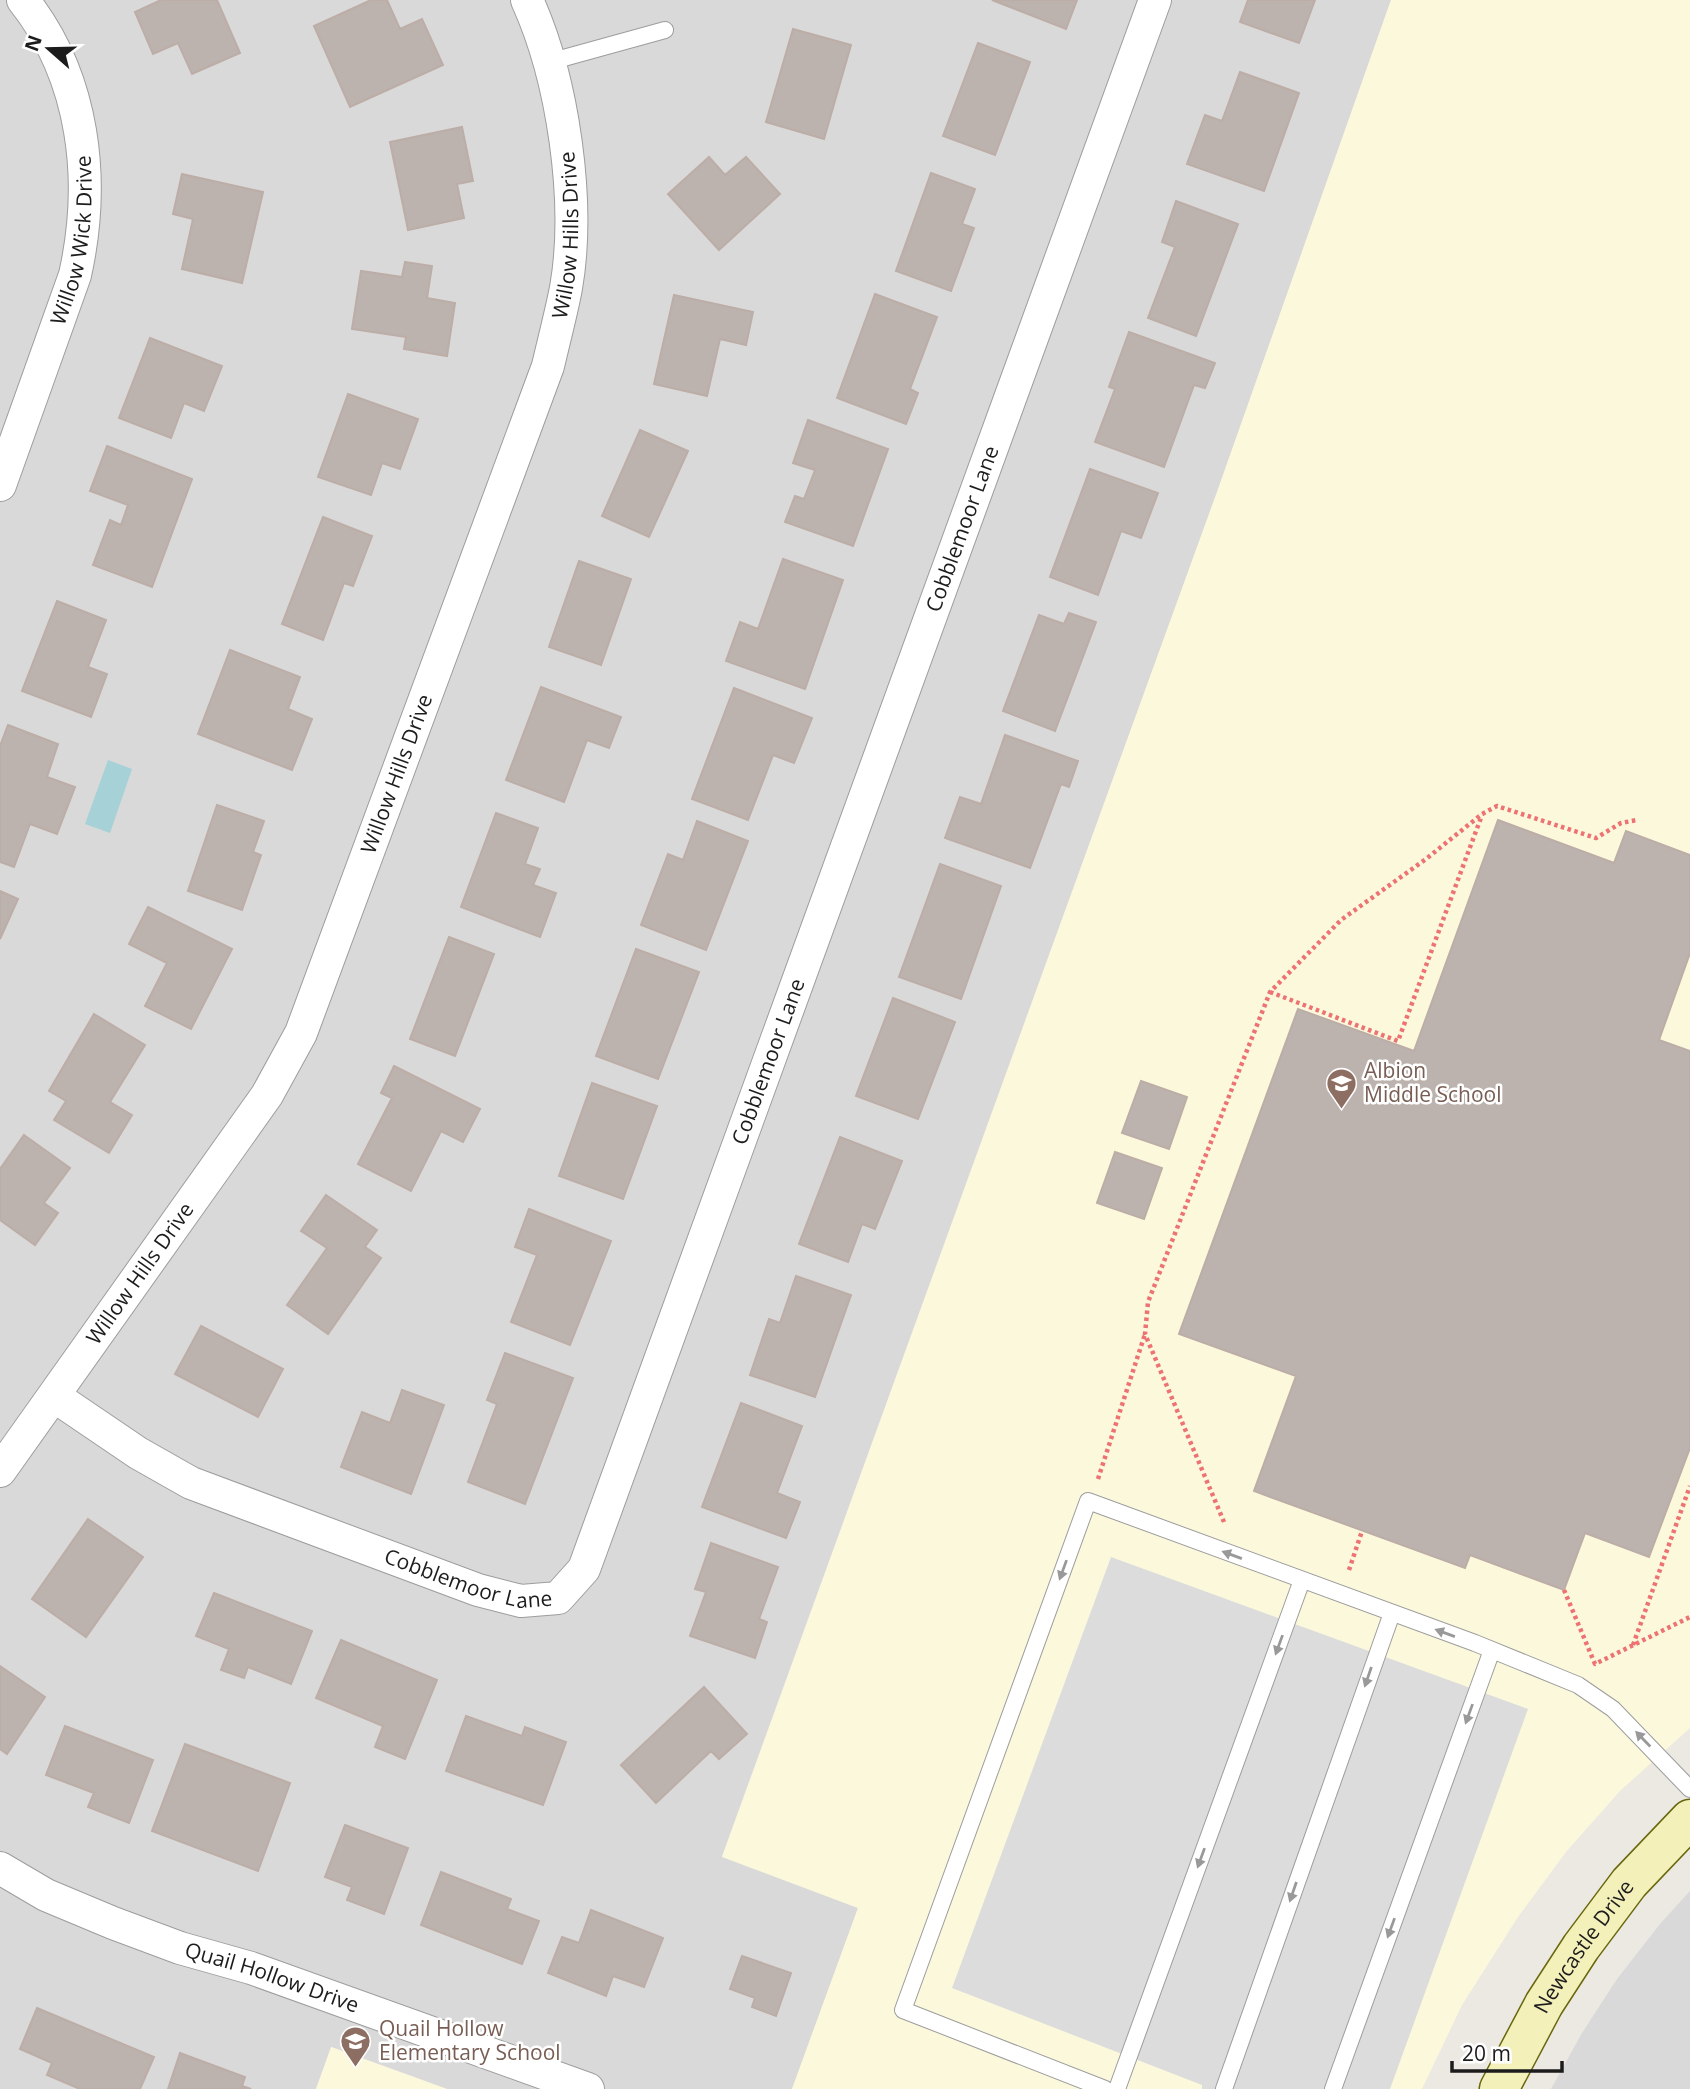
<svg xmlns="http://www.w3.org/2000/svg" width="1690" height="2089" viewBox="0 0 1690 2089" font-family="'Open Sans',sans-serif">
<style>
.residential{fill:#dad9d9}
.education{fill:#fcf8db}
.parking{fill:#dcdcdc}
.water{fill:#a5d1d7}
.building{fill:#bcb3af;stroke:#bcada6;stroke-width:2}
.lines{fill:none;stroke-linecap:round;stroke-linejoin:round}
.lane-casing{stroke:#9d9d9d;stroke-width:18}
.street-casing{stroke:#9d9d9d;stroke-width:34}
.secondary-casing{stroke:#68670d;stroke-width:41}
.path{stroke:#ed7273;stroke-width:4.5;stroke-dasharray:3.5 3.5;stroke-linecap:butt}
.lane{stroke:#fff;stroke-width:16}
.street{stroke:#fff;stroke-width:32}
.secondary{stroke:#f3f0b9;stroke-width:38}
.oneway{fill:#999}
.labels{text-anchor:middle;stroke-width:5;stroke-linejoin:round;paint-order:stroke}
.street-label{font-size:21px;fill:#1c1c1c;stroke:#fff}
.education-label{font-size:21px;fill:#785e54;stroke:#fff;text-anchor:start}
</style>
<rect width="100%" height="100%" fill="#ece8e2"/>
<path class="residential" d="M0 0H1391L1217 492 722 1856 858 1908 792 2089H447L332 2047 316 2089H0Z
M1690 1891V2089H1551L1582 2033 1617 1979 1660 1924Z"/>
<path class="education" d="M1391 0H1690V1728L1620 1791 1566 1852 1518 1917 1462 2005 1422 2089H792L858 1908 722 1857 1217 492Z
M331 2047 447 2089H316Z"/>
<path class="parking" d="M1111 1557 1528 1709 1390 2089H1202V2085L952 1988Z"/>
<path class="water" d="M108 760 132 769 110 833 85 824Z"/>
<path class="building" d="M161 0H217L240 53 192 74 178 43 153 54 135 12Z
M371 0H387L400 29 422 19 443 65 350 107 314 26Z
M992 0H1077L1066 29Z
M1248 0H1315L1299 43 1240 22Z
M793 29 851 45 824 139 766 122Z
M978 43 1030 62 995 155 943 136Z
M1240 72 1299 93 1264 191 1187 164 1205 115 1222 121Z
M462 127 473 181 457 184 464 218 408 230 390 142Z
M709 157 725 175 746 157 780 194 719 250 668 194Z
M931 173 975 189 962 224 974 228 951 291 896 271Z
M182 174 263 192 242 283 182 269 193 219 173 214Z
M1176 201 1238 224 1196 336 1148 318 1175 247 1162 242Z
M405 262 432 266 427 298 455 303 447 356 404 349 406 337 352 329 361 271 402 277Z
M875 294 937 317 910 389 918 393 906 424 837 398Z
M674 295 753 312 746 345 720 339 707 396 654 384Z
M1129 332 1215 363 1205 388 1194 385 1164 467 1095 442 1115 389 1109 387Z
M150 338 222 366 204 411 184 403 171 438 119 418Z
M348 394 418 419 400 469 382 463 371 495 318 477Z
M808 420 888 449 853 546 785 522 795 496 804 499 815 470 793 463Z
M640 430 688 451 649 537 602 516Z
M107 446 192 479 152 587 93 565 110 520 121 525 128 505 90 491Z
M1090 469 1158 493 1141 538 1121 531 1098 595 1050 577Z
M323 517 372 536 353 586 344 583 323 640 282 624Z
M783 559 843 580 805 689 726 661 740 622 758 629Z
M579 561 631 579 601 665 549 647Z
M57 601 106 620 88 667 107 674 91 717 22 691Z
M1069 613 1096 622 1055 731 1003 711 1039 615 1064 624Z
M230 650 300 677 288 709 312 719 292 770 198 734Z
M541 687 621 717 609 748 587 740 564 802 506 780Z
M734 688 812 718 794 763 773 755 748 820 692 799Z
M8 725 58 744 47 777 75 787 57 834 30 824 14 867 0 862V746Z
M1005 735 1078 761 1069 787 1061 784 1030 868 945 838 960 797 981 804Z
M217 805 264 821 253 852 261 855 242 910 188 891Z
M496 813 538 828 525 864 540 869 533 885 556 893 540 937 461 907Z
M1498 820 1614 863 1626 831 1690 855V953L1659 1040 1690 1051V1448L1649 1557 1585 1533 1564 1590 1470 1555 1465 1568 1254 1491 1296 1376 1179 1334 1298 1009 1414 1051Z
M697 821 748 841 706 950 641 925 668 854 683 860Z
M940 864 1001 886 961 999 899 977Z
M0 891 18 899 0 939Z
M148 907 232 949 191 1029 145 1006 167 963 129 944Z
M449 937 494 954 455 1056 410 1039Z
M636 949 699 972 658 1079 596 1056Z
M893 998 955 1022 918 1119 856 1096Z
M94 1014 145 1045 110 1102 132 1115 109 1153 54 1120 66 1101 49 1091Z
M394 1066 480 1109 463 1142 441 1131 411 1191 358 1164 392 1098 381 1093Z
M1141 1081 1187 1097 1169 1149 1122 1133Z
M592 1083 657 1106 623 1199 559 1176Z
M24 1135 70 1168 44 1203 58 1213 35 1245 0 1220V1169Z
M840 1137 902 1161 875 1229 862 1224 848 1262 799 1244Z
M1115 1152 1162 1168 1144 1219 1097 1203Z
M326 1195 377 1230 365 1247 381 1258 328 1334 287 1305 327 1248 301 1231Z
M529 1209 611 1241 570 1345 511 1322 537 1255 515 1247Z
M796 1276 851 1295 815 1397 750 1375 769 1319 780 1323Z
M201 1326 283 1369 258 1417 175 1374Z
M505 1353 573 1378 525 1504 468 1482 497 1404 487 1400Z
M402 1390 444 1405 411 1494 341 1467 362 1412 390 1423Z
M741 1403 802 1426 777 1493 800 1502 786 1538 702 1507Z
M88 1519 143 1557 86 1637 32 1599Z
M711 1543 778 1567 759 1619 767 1622 755 1658 690 1636 706 1592 695 1589Z
M214 1593 312 1631 291 1684 248 1667 244 1678 221 1670 229 1649 196 1636Z
M341 1640 437 1680 405 1759 375 1747 383 1726 316 1698Z
M0 1666 45 1697 7 1754 0 1749Z
M704 1687 747 1734 719 1759 711 1751 656 1803 621 1765Z
M466 1716 522 1736 525 1727 566 1742 543 1805 446 1771Z
M65 1726 153 1760 129 1823 88 1807 94 1793 46 1775Z
M185 1744 290 1783 258 1871 152 1831Z
M345 1825 408 1848 384 1914 347 1900 352 1887 325 1877Z
M441 1872 511 1899 507 1909 539 1921 522 1964 421 1925Z
M591 1910 663 1938 644 1987 613 1976 606 1996 548 1973 562 1937 579 1943Z
M742 1956 791 1973 776 2016 752 2007 755 1998 730 1989Z
M37 2008 154 2057 140 2089H80L47 2075 52 2063 20 2049Z
M180 2053 245 2077 242 2086 251 2089H168Z"/>
<g class="lines">
<defs>
<path id="lane" d="M549 62 665 30
M1105 2089 903 2010 1088 1501 1475 1643 1578 1685 1613 1709 1690 1789
M1117 2089 1302 1580
M1224 2089 1392 1613
M1333 2089 1492 1650"/>
<g id="street">
<path id="s1" d="M0 485 75 275C96 181 85 78 23 0"/>
<path id="s2" d="M54 1396 138 1453 191 1483 478 1590 521 1601 558 1598 584 1569 1155 0"/>
<path id="s3" d="M0 1471 267 1095 301 1033 548 366C554 340 561 314 566 288 581 202 563 79 527 0"/>
<path id="s4" d="M0 1868 46 1895 113 1923 180 1948 251 1968 588 2089"/>
</g>
<g id="secondary">
<path id="s5" d="M1499 2089 1544 2004 1581 1947 1629 1883 1690 1819"/>
</g>
</defs>
<use href="#lane" class="lane-casing"/>
<use href="#street" class="street-casing"/>
<use href="#secondary" class="secondary-casing"/>
<path class="path" d="M1270 992 1398 1041 1482 815
M1098 1479 1145 1334
M1224 1522 1145 1334 1148 1302 1270 992 1341 920 1426 859 1482 814 1497 806 1596 838 1621 823 1637 820
M1349 1570 1362 1531
M1564 1590 1595 1664 1690 1617
M1633 1645 1690 1486"/>
<use href="#lane" class="lane"/>
<use href="#street" class="street"/>
<use href="#secondary" class="secondary"/>
</g>
<defs><path id="oneway-solid" d="M-6-.8H1V-3.2L6.5 0L1 3.2V.8H-6Z" transform="scale(1.75)"/></defs>
<g class="oneway">
<use href="#oneway-solid" transform="translate(1232 1555) rotate(-160)"/>
<use href="#oneway-solid" transform="translate(1063 1570) rotate(110)"/>
<use href="#oneway-solid" transform="translate(1445 1633) rotate(-160)"/>
<use href="#oneway-solid" transform="translate(1279 1645) rotate(110)"/>
<use href="#oneway-solid" transform="translate(1368 1677) rotate(109)"/>
<use href="#oneway-solid" transform="translate(1469 1714) rotate(110)"/>
<use href="#oneway-solid" transform="translate(1643 1739) rotate(-134)"/>
<use href="#oneway-solid" transform="translate(1201 1858) rotate(110)"/>
<use href="#oneway-solid" transform="translate(1293 1892) rotate(109)"/>
<use href="#oneway-solid" transform="translate(1391 1928) rotate(110)"/>
</g>
<defs>
<symbol id="school-pin" viewBox="-11 -11 22 30"><path d="M0 17L-7.5 6A9.5 9.5 0 1 1 7.5 6Z" fill="#8d6e63" stroke="#fff"/><path d="M0-5L7-2L0 1L-7-2ZM-4 1L0 2.5L4 1V4Q0 6-4 4Z" fill="#fff"/></symbol>
</defs>
<g fill-rule="evenodd">
<use href="#school-pin" x="1324" y="1066" width="35" height="47"/>
<use href="#school-pin" x="338" y="2024" width="35" height="47"/>
</g>
<g class="labels">
<g class="street-label">
<text dy="7" stroke="none"><textPath href="#s3" startOffset="1376">Willow Hills Drive</textPath></text>
<text dy="7" stroke="none"><textPath href="#s1" startOffset="257">Willow Wick Drive</textPath></text>
<text dy="7" stroke="none"><textPath href="#s2" startOffset="1696">Cobblemoor Lane</textPath></text>
<text dy="7" stroke="none"><textPath href="#s3" startOffset="808">Willow Hills Drive</textPath></text>
<text dy="7" stroke="none"><textPath href="#s2" startOffset="1129">Cobblemoor Lane</textPath></text>
<text dy="7" stroke="none"><textPath href="#s3" startOffset="242">Willow Hills Drive</textPath></text>
<text dy="7" stroke="none"><textPath href="#s2" startOffset="457">Cobblemoor Lane</textPath></text>
<text dy="7" stroke="none"><textPath href="#s5" startOffset="166">Newcastle Drive</textPath></text>
<text dy="7" stroke="none"><textPath href="#s4" startOffset="294">Quail Hollow Drive</textPath></text>
</g>
<g class="education-label">
<text x="1364" y="1078">Albion<tspan x="1364" dy="24">Middle School</tspan></text>
<text x="379" y="2036">Quail Hollow<tspan x="379" dy="24">Elementary School</tspan></text>
</g>
</g>
<g transform="translate(49 49) rotate(290)" stroke="#ffffff" stroke-width="5" paint-order="stroke">
<path d="M0-5L12 26L0 18L-12 26Z" fill="#1c1c1c"/>
<text y="-10" font-size="19" font-weight="bold" text-anchor="middle" fill="#1c1c1c">N</text>
</g>
<path d="M1452 2061v10h110v-10" fill="none" stroke="#1c1c1c" stroke-width="3.5"/>
<text x="1462" y="2061" font-size="21" fill="#1c1c1c" stroke="#ffffff" stroke-width="5" paint-order="stroke">20 m</text>
</svg>
